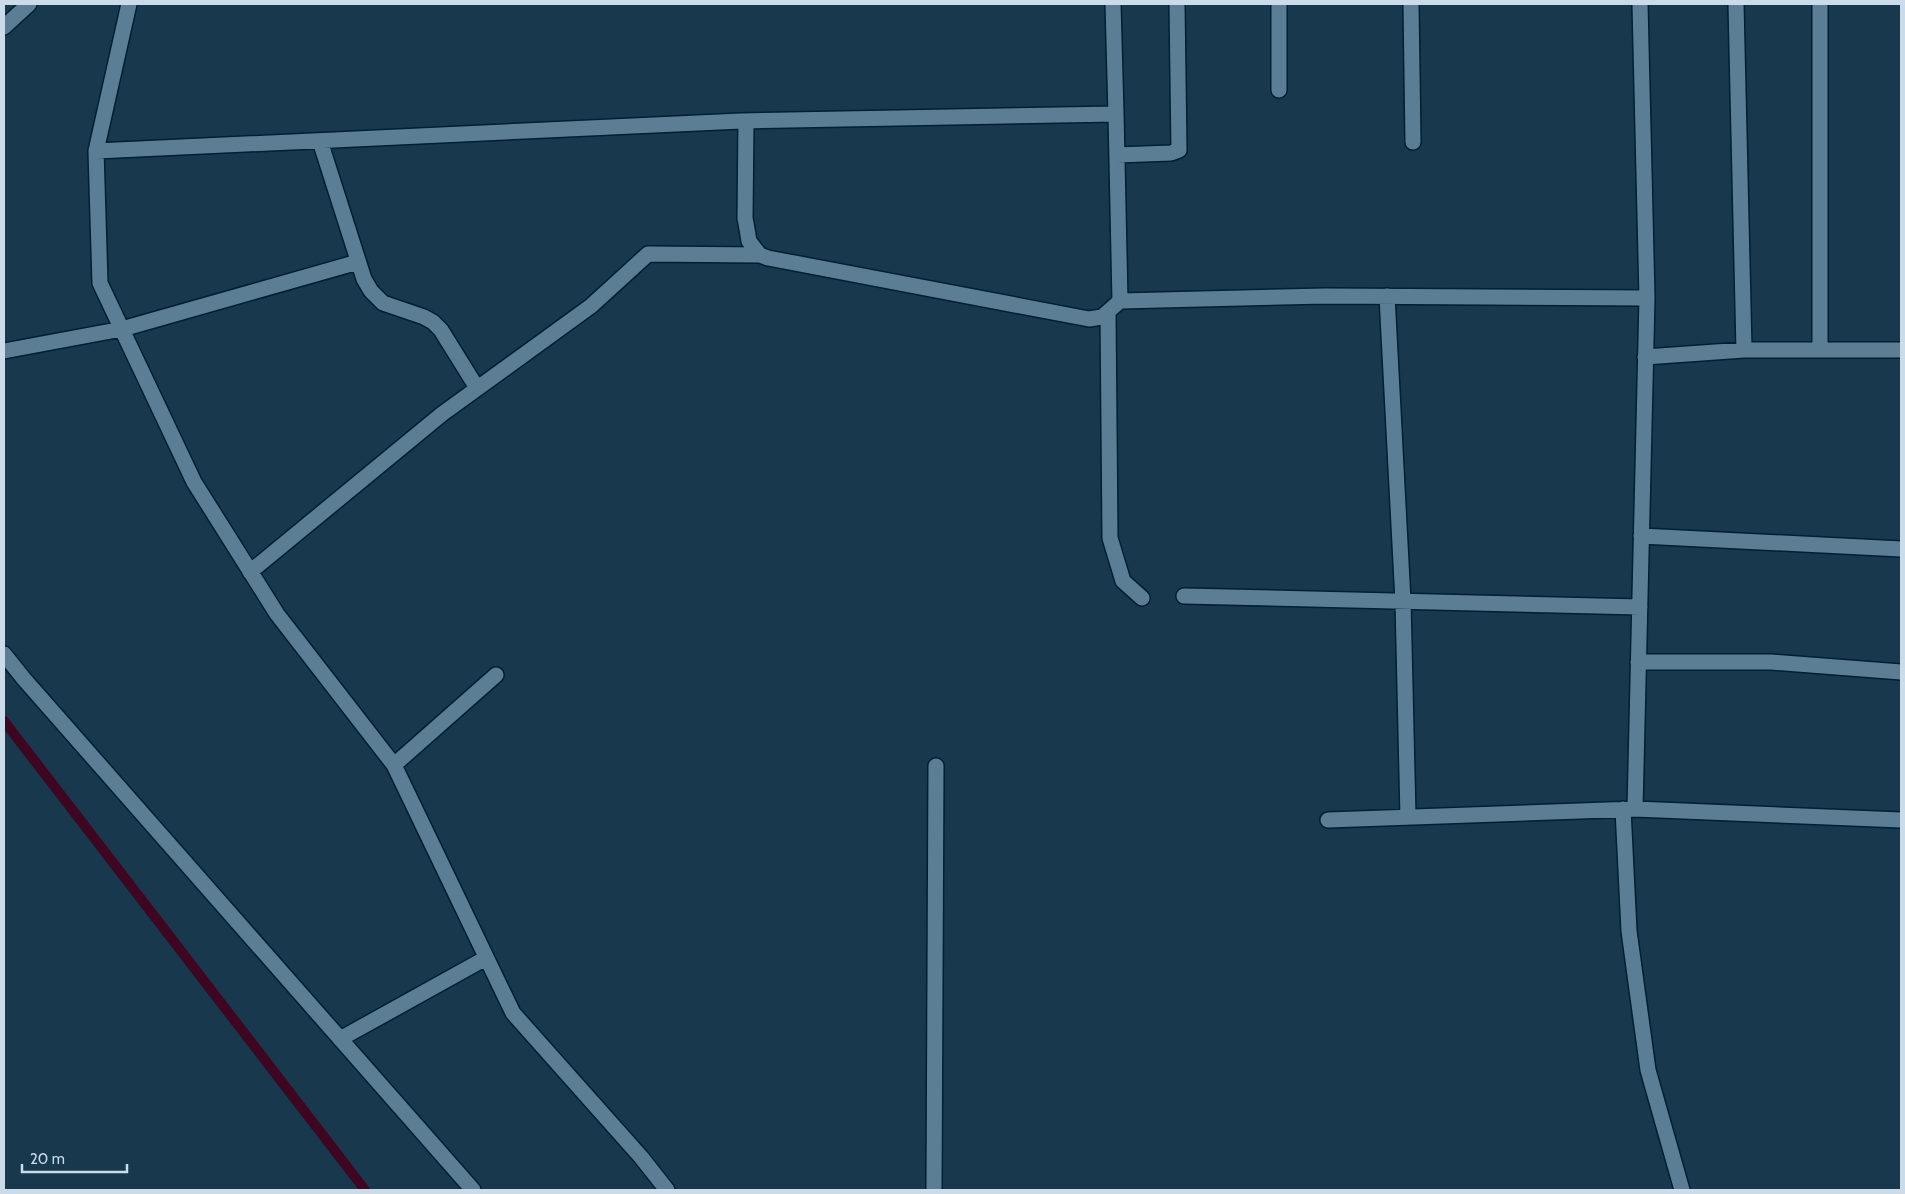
<svg xmlns="http://www.w3.org/2000/svg" width="1905" height="1194" viewBox="0 0 1905 1194" font-family="Cabin,sans-serif">
<style>
.lines{fill:none;stroke-linecap:round;stroke-linejoin:round}
.stream{stroke:#3f0621;stroke-width:10}
.minor-casing{stroke:#001f32;stroke-width:18}
.minor{stroke:#5c7e95;stroke-width:15}
</style>
<rect width="100%" height="100%" fill="#18394d"/>
<g class="lines">
<path class="stream" d="M4 721 365 1190"/>
<defs>
<path id="minor" d="M129 4 96 151 100 283 194 482 277 614 394 765 513 1013 641 1157 667 1190
M1113 4 1116 114
M1279 4V90
M1411 4 1413 142
M1736 4 1744 350H1901
M1820 4V350
M4 27 29 4
M746 121 745 218 747 229 749 241 755 249 760 255 768 258 1089 319 1102 317 1120 301
M320 141 364 279 371 291 383 303 424 317 433 322 441 330 477 388
M96 151 741 121 1116 114 1120 301 1325 296 1647 298
M1117 155 1171 153 1179 150 1177 4
M1387 296 1403 601 1408 817
M1108 313 1110 538 1123 581 1142 598
M4 351 122 329 358 262
M1645 357 1744 350
M1641 536 1901 549
M250 572 442 414 591 306 648 254 760 255
M1184 596 1640 607
M4 654 24 679 473 1190
M1638 662H1771L1901 672
M394 765 496 675
M1623 809 1629 931 1648 1070 1682 1190
M1635 809 1647 298 1640 4
M1328 820 1635 809 1901 820
M340 1039 486 958
M934 1190 936 766"/>
</defs>
<use href="#minor" class="minor-casing"/>
<use href="#minor" class="minor"/>
</g>
<rect width="1905" height="1194" fill="none" stroke="#cadce9" stroke-width="10"/>
<path d="M22 1164v8h105v-8" fill="none" stroke="#cadce9" stroke-width="2.5"/>
<text x="30" y="1164" font-size="15" fill="#cadce9" stroke="#18394d" stroke-width="4" paint-order="stroke">20 m</text>
</svg>
